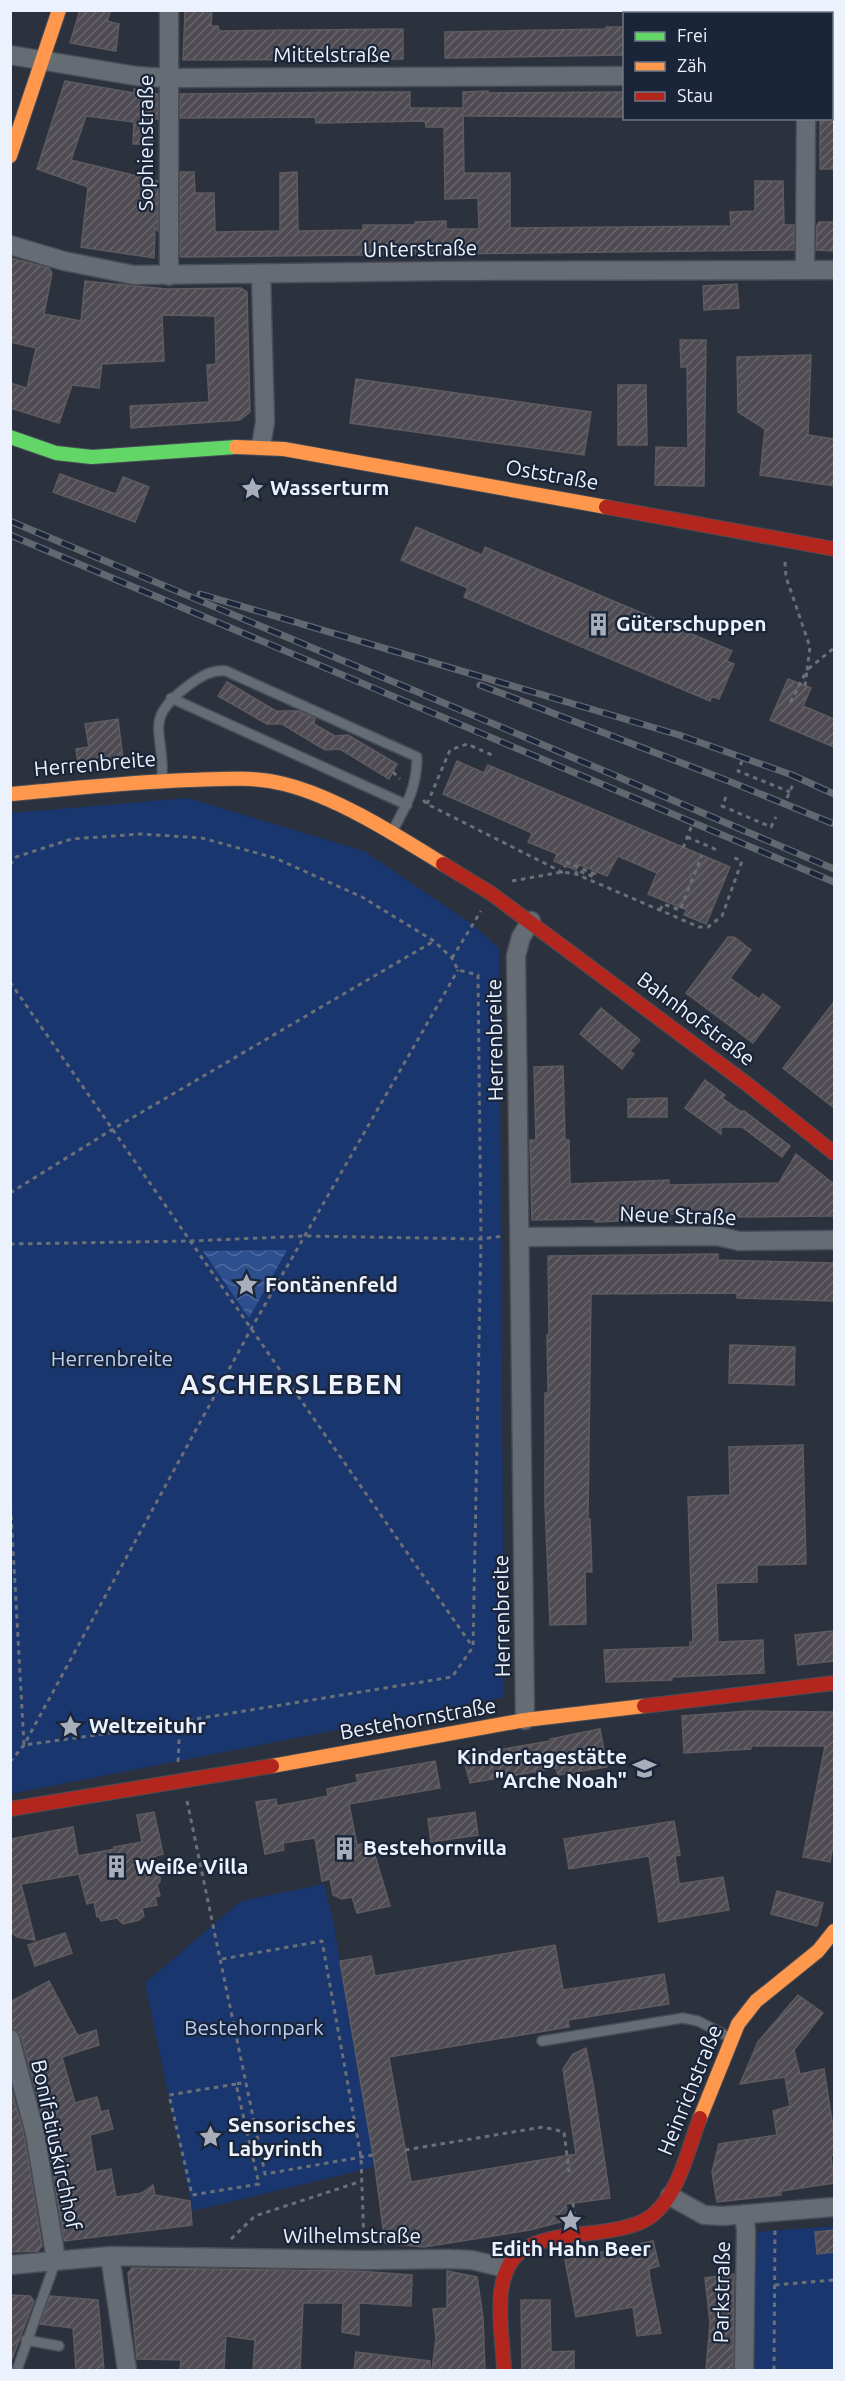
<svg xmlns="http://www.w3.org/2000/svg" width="845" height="2381" viewBox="0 0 845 2381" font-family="Ubuntu,sans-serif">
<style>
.green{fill:#19366e}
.water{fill:url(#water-waves)}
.building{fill:url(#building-hatch);stroke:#5e5a5f;stroke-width:1.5}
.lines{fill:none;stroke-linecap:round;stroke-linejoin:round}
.lane-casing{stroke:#484d57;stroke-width:12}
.street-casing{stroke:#484d57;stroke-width:21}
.fast-casing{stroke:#484d57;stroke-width:16}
.slow-casing{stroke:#484d57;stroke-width:16}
.jam-casing{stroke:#484d57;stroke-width:16}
.path{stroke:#6b6f77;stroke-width:3;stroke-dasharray:4.5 4.5;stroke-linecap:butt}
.lane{stroke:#666c74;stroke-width:9}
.street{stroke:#666c74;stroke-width:18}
.fast{stroke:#63d668;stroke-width:14}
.slow{stroke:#ff974d;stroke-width:14}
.jam{stroke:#b3261e;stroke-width:14}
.rail-casing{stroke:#626770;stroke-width:7}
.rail{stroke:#1a2539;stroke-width:4.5;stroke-dasharray:14;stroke-linecap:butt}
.labels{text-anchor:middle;stroke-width:4.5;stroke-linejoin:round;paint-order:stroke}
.street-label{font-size:21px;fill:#ecf2fd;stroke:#1a2539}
.poi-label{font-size:21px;font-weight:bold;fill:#ecf2fd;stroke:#1a2539;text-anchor:start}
.park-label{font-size:21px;fill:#bad0f7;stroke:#1a2539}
.district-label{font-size:27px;font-weight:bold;letter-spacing:1.5px;fill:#ecf2fd;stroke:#1a2539}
</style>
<defs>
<pattern id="water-waves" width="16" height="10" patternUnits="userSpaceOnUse" patternTransform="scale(1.5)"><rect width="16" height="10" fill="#2e4f8e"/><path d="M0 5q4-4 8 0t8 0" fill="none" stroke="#4c699f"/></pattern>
<pattern id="building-hatch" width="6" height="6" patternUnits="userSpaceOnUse" patternTransform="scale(1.5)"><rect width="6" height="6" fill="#4e4c52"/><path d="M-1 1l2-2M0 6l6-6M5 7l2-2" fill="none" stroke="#68666c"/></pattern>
</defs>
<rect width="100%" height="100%" fill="#2b313d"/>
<path class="green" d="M799 10V13L658 14V11Z
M188 798 364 851 472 924 499 948 504 1697 11 1794V813Z
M324 1884 333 1920 375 2167 193 2211 145 1983 241 1901Z
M834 2226V2370H754L757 2232Z"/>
<path class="water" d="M287 1250 249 1318 203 1251Z"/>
<path class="building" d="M80 10H111L107 21 119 24 116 51 70 43Z
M185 10H212L211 26H218L219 31 403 29V59L183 60Z
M606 27H624V55L445 58V32L606 29Z
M65 81 134 93V89L158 94V119H153V144H133L134 122 86 116 71 160 158 181V231L155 228 154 258 81 247 88 187 37 169Z
M488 91V93L624 92V117L463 116V92Z
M360 92H410V108H463L464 173H510V228L731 226 730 212 755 211V181H783L784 225H794V250L182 257 180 256V172H194L195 193H214L215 232 280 231V173L297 172 298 231 363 230V225H415V222L446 221V229H479L478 198 445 199 444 127H426L425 121 316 123 315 117 180 118V94Z
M820 118H834V169H820Z
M819 222H834V251L816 250 817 225Z
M10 258 49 268 52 273 44 314 81 321 85 281 167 289 241 288 247 292 250 412 240 420 131 428 130 406 209 402 207 365 216 364 215 316 162 315 164 361 102 364 99 388 72 385 59 423 10 408V383L27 388 36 348 10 342Z
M737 284 739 308 704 310 703 286Z
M680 340H706L704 486 655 485 656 447 688 448 687 367H681Z
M811 355 808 435 834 439V486L760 475 765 429 738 412 737 357Z
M356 379 591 412 584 455 350 423Z
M618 385H646L647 445H618Z
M60 474 116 494 123 477 149 487 135 522 53 492Z
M416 527 482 555 485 547 732 651 727 661 734 664 719 699 712 696 710 701 464 597 468 588 401 560Z
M788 679 811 688 803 706 834 719V747L770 720Z
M227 682 276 711H298L315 718 314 724 335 736 348 735 397 764 389 779 340 749 325 750 282 724H267L218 696Z
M118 719 123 759 78 764 76 749 89 747 85 724Z
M457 761 484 773 488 765 730 867 706 924 684 915 687 910 648 894 657 873 618 856 607 876 578 864 576 870 554 861 557 854 528 842 532 834 530 832 443 794Z
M728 937H734L751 950 730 978 759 999 763 994 780 1007 753 1043 686 993Z
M834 1002V1108L783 1068Z
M601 1008 640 1040 630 1051 634 1054 622 1069 580 1034Z
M563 1066 565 1140H569L570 1184 669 1180V1185L779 1183 796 1154 834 1184V1216L728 1217V1212L670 1214V1219L595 1222V1219L532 1220 530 1140H536L534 1067Z
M705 1080 725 1095 722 1098 740 1111H744L790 1146 782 1157 742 1127H721V1134L685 1108Z
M667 1098V1117H628V1099Z
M718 1254V1260L834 1263V1301L737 1298V1293L591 1294 588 1519H590L592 1572H585L586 1624 550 1625 545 1504V1393H548L547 1335H549L548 1256Z
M730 1345 795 1347 794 1385 729 1383Z
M803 1445 806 1564 757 1565V1582L716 1583 718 1642 763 1640 764 1673 672 1677V1680L606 1682 604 1650 690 1647V1642H693L688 1497 730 1495 729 1447Z
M832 1631 834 1661 798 1665 795 1635Z
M749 1711 834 1712V1840L830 1862 803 1857 825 1746H751V1749L684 1753 682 1716Z
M600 1729 607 1767 558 1775 556 1768 470 1783 463 1756 550 1741V1739Z
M435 1761 440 1788 349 1804 357 1845 371 1842 390 1906 357 1913 352 1897 342 1899 333 1895 330 1879 322 1881 315 1838 283 1843 284 1850 265 1854 256 1802 276 1799 277 1806 328 1796 327 1789 358 1782 356 1775Z
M154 1812 163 1854 153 1857 160 1877V1882L157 1885 160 1896 155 1897 157 1905 142 1908 144 1916 139 1920 123 1924 117 1918 101 1921 99 1916 97 1917 94 1902 87 1904 79 1874 21 1884 35 1940 17 1937 10 1931V1839L73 1827 78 1856 115 1849 114 1847 142 1842 137 1815Z
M475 1812 478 1835 431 1842 428 1819Z
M674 1821 680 1855 675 1856 679 1884 723 1877 729 1910 659 1922 649 1856 569 1869 564 1839Z
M777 1891 823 1903 817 1926 771 1914Z
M65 1933 72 1953 35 1966 28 1945Z
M555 1945 563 1990 664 1974 669 2004 568 2020 569 2027 389 2057 411 2182 576 2154 563 2069 573 2054 586 2048 593 2083 610 2198 566 2204 568 2220 530 2230 424 2247 385 2243 375 2167 340 1961 371 1956 375 1976Z
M49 1981 78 2036 96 2030 99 2045 62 2057 75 2103 97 2097 101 2112 108 2110 113 2129 90 2135 96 2172 111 2169 116 2197 142 2193 153 2185 155 2195 190 2201 192 2225 64 2241 46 2130 21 2036 13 2028 10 2021V2002Z
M798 1995 823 2013 794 2050 800 2074 824 2069 834 2134V2155L831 2156 834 2183 781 2191V2195L717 2202 712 2172 719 2144 777 2135 773 2111 790 2106 785 2077 740 2084 758 2042Z
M10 2085 24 2135 42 2246 38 2251 10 2252Z
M834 2230V2252L817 2254 815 2232Z
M653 2241 659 2266 649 2269 650 2279 661 2333 637 2336 633 2307 576 2317 565 2260Z
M132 2268 356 2271 412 2275 411 2306 359 2303V2335L342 2332 343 2303H303L300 2370H253L255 2340 226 2336 224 2370H180L181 2360 137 2359 128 2273Z
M447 2271 477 2277 483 2317 485 2370H432L436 2338 433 2309 447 2308Z
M734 2274 733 2370H706L710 2323 705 2278Z
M10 2295 30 2296 34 2301 12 2359H10Z
M50 2296 98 2300 104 2370H76L73 2328 40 2324Z
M521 2300H550L551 2352 574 2351V2370H522Z
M356 2352 430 2361V2370H354Z"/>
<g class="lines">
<defs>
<path id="lane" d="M171 698 407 805
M162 779C165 730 141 721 189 685 200 677 212 669 226 671L417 757C417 787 407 804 393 830
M542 2041 683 2018 698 2021 729 2037
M26 2340 59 2346
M17 2370 56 2260"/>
<path id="street" d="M806 10V14
M10 55 136 76 168 78 624 76
M832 75H834
M10 245 64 261 134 275 448 271 834 270
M805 270 806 118
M261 274 265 422 261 446
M169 276V10
M520 1237 717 1236 739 1241 834 1240
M525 1720 516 956 521 937 531 921
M10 2039 35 2133 56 2260
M670 2196 704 2215 723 2216 834 2207
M110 2256 127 2370
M10 2265 110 2256 364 2260 449 2259 472 2260 505 2268
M744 2370 746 2231 744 2214"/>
<path id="fast" d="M10 437 56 453 92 457 236 447"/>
<path id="slow" d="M10 156 59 10
M236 447 284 449 606 507
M10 794C69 789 129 782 188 780 220 779 252 776 284 784 337 797 396 835 443 864
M272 1766 525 1720 644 1706
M700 2118 738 2024 756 2001 818 1951 834 1931"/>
<path id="jam" d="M606 507 834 549
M443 864 492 894 747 1084 834 1153
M644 1706 834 1683
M10 1809 272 1766
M504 2370C503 2333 487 2267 528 2247 549 2236 576 2235 600 2232 619 2229 641 2226 655 2213 680 2190 688 2149 700 2118"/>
</defs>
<use href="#lane" class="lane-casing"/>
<use href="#street" class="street-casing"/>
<use href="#fast" class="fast-casing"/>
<use href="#slow" class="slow-casing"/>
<use href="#jam" class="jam-casing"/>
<path class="path" d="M785 562 786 577 810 647 807 670 789 705
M805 686 807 670 834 648
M742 761 738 771 790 792
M393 772 400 779
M726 797 722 806 771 827 776 817
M787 798 794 782
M423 800 427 804 562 872 565 866
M427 804 450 750 467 744 492 755
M687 837 717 850
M683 848 692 825
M566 862 595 874 594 877 577 870 576 874
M10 865 16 857 72 839 141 834 202 838 275 858 362 897 434 941 452 958 458 970 478 975 481 1239 473 1647 452 1677 104 1734 24 1745 10 1495
M512 881 562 872 576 874 699 927H708L722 916 742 861 730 856
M660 910 663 904 680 910 702 855
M452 958 481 911
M10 982 472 1646
M10 1193 113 1129 434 941
M10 1244 191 1241 305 1236 481 1239 503 1236
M10 1762 24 1745 251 1329 458 970
M178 1762 180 1721
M187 1801 265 2174 373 2155
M222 1959 322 1941 361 2157 364 2244
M236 2084 169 2095 192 2195 259 2184 236 2084 246 2082
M405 2150 543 2127 564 2132 569 2172
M573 2203 574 2214
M231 2239 255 2216 362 2181
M775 2285 834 2280
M774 2370 775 2228"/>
<use href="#lane" class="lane"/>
<use href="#street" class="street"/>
<use href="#fast" class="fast"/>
<use href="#slow" class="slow"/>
<use href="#jam" class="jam"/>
<defs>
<path id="rail" d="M10 521 520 735 834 869
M10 535 834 882
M200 594 679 735 792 775 834 794
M480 685 731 782 834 824"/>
</defs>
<use href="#rail" class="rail-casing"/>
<use href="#rail" class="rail"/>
</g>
<defs>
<symbol id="sight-bare" viewBox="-9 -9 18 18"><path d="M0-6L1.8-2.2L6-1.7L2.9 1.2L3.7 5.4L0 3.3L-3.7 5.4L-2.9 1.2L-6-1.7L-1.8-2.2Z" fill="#a8aeba" stroke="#1a2539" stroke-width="2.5" paint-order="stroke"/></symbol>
<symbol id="building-bare" viewBox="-9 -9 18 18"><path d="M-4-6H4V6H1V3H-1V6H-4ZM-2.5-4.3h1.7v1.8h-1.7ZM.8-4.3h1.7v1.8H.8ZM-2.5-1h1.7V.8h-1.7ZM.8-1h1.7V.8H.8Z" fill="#a8aeba" stroke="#1a2539" stroke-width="2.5" paint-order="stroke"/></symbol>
<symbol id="school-bare" viewBox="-9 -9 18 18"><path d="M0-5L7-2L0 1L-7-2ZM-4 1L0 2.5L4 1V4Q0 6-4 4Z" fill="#a8aeba" stroke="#1a2539" stroke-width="2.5" paint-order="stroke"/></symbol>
</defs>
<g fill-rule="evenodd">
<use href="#sight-bare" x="236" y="472" width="33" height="33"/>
<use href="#building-bare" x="582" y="608" width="33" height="33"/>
<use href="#sight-bare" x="230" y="1268" width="33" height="33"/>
<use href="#sight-bare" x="54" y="1710" width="33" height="33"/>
<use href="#school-bare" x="628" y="1752" width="33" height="33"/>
<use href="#building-bare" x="328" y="1832" width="33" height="33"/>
<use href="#building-bare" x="100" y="1850" width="33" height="33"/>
<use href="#sight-bare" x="194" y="2120" width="33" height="33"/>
<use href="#sight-bare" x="554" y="2204" width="33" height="33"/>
</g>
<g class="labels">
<g class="street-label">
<text x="332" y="62">Mittelstraße</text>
<text transform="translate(146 143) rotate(-90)" y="7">Sophienstraße</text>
<text transform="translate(420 249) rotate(-1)" y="7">Unterstraße</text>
<text transform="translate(552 475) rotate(10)" y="7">Oststraße</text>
<text transform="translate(95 764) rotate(-5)" y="7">Herrenbreite</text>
<text transform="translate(696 1019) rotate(37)" y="7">Bahnhofstraße</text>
<text transform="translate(495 1040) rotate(-91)" y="7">Herrenbreite</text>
<text transform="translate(678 1216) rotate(2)" y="7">Neue Straße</text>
<text transform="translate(502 1616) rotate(-91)" y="7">Herrenbreite</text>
<text transform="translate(418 1719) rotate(-10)" y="7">Bestehornstraße</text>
<text transform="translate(690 2090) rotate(-68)" y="7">Heinrichstraße</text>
<text transform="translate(56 2145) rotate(78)" y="7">Bonifatiuskirchhof</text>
<text x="352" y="2243">Wilhelmstraße</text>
<text transform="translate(722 2292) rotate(-89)" y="7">Parkstraße</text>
</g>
<g class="poi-label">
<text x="270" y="495">Wasserturm</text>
<text x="616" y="631">Güterschuppen</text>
<text x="265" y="1292">Fontänenfeld</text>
<text x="89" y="1733">Weltzeituhr</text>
<text x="627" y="1764" text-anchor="end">Kindertagestätte<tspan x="627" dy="24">"Arche Noah"</tspan></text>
<text x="363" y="1855">Bestehornvilla</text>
<text x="135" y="1874">Weiße Villa</text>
<text x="228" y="2132">Sensorisches<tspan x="228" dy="24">Labyrinth</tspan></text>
<text x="571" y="2256" text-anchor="middle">Edith Hahn Beer</text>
</g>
<g class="park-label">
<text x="112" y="1366">Herrenbreite</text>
<text x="254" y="2035">Bestehornpark</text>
</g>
<g class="district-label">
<text x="292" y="1394">ASCHERSLEBEN</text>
</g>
</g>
<rect width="845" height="2381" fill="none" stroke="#ecf2fd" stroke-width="24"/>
<rect x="623" y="12" width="210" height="108" fill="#1a2539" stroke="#6e7787" stroke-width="1.5"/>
<rect x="635" y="32" width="30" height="9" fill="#63d668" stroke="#6e7787" stroke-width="1.5"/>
<text x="677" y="42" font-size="18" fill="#ecf2fd">Frei</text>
<rect x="635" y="62" width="30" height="9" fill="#ff974d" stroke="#6e7787" stroke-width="1.5"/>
<text x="677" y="72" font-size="18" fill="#ecf2fd">Zäh</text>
<rect x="635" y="92" width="30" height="9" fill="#b3261e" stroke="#6e7787" stroke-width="1.5"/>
<text x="677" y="102" font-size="18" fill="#ecf2fd">Stau</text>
</svg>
